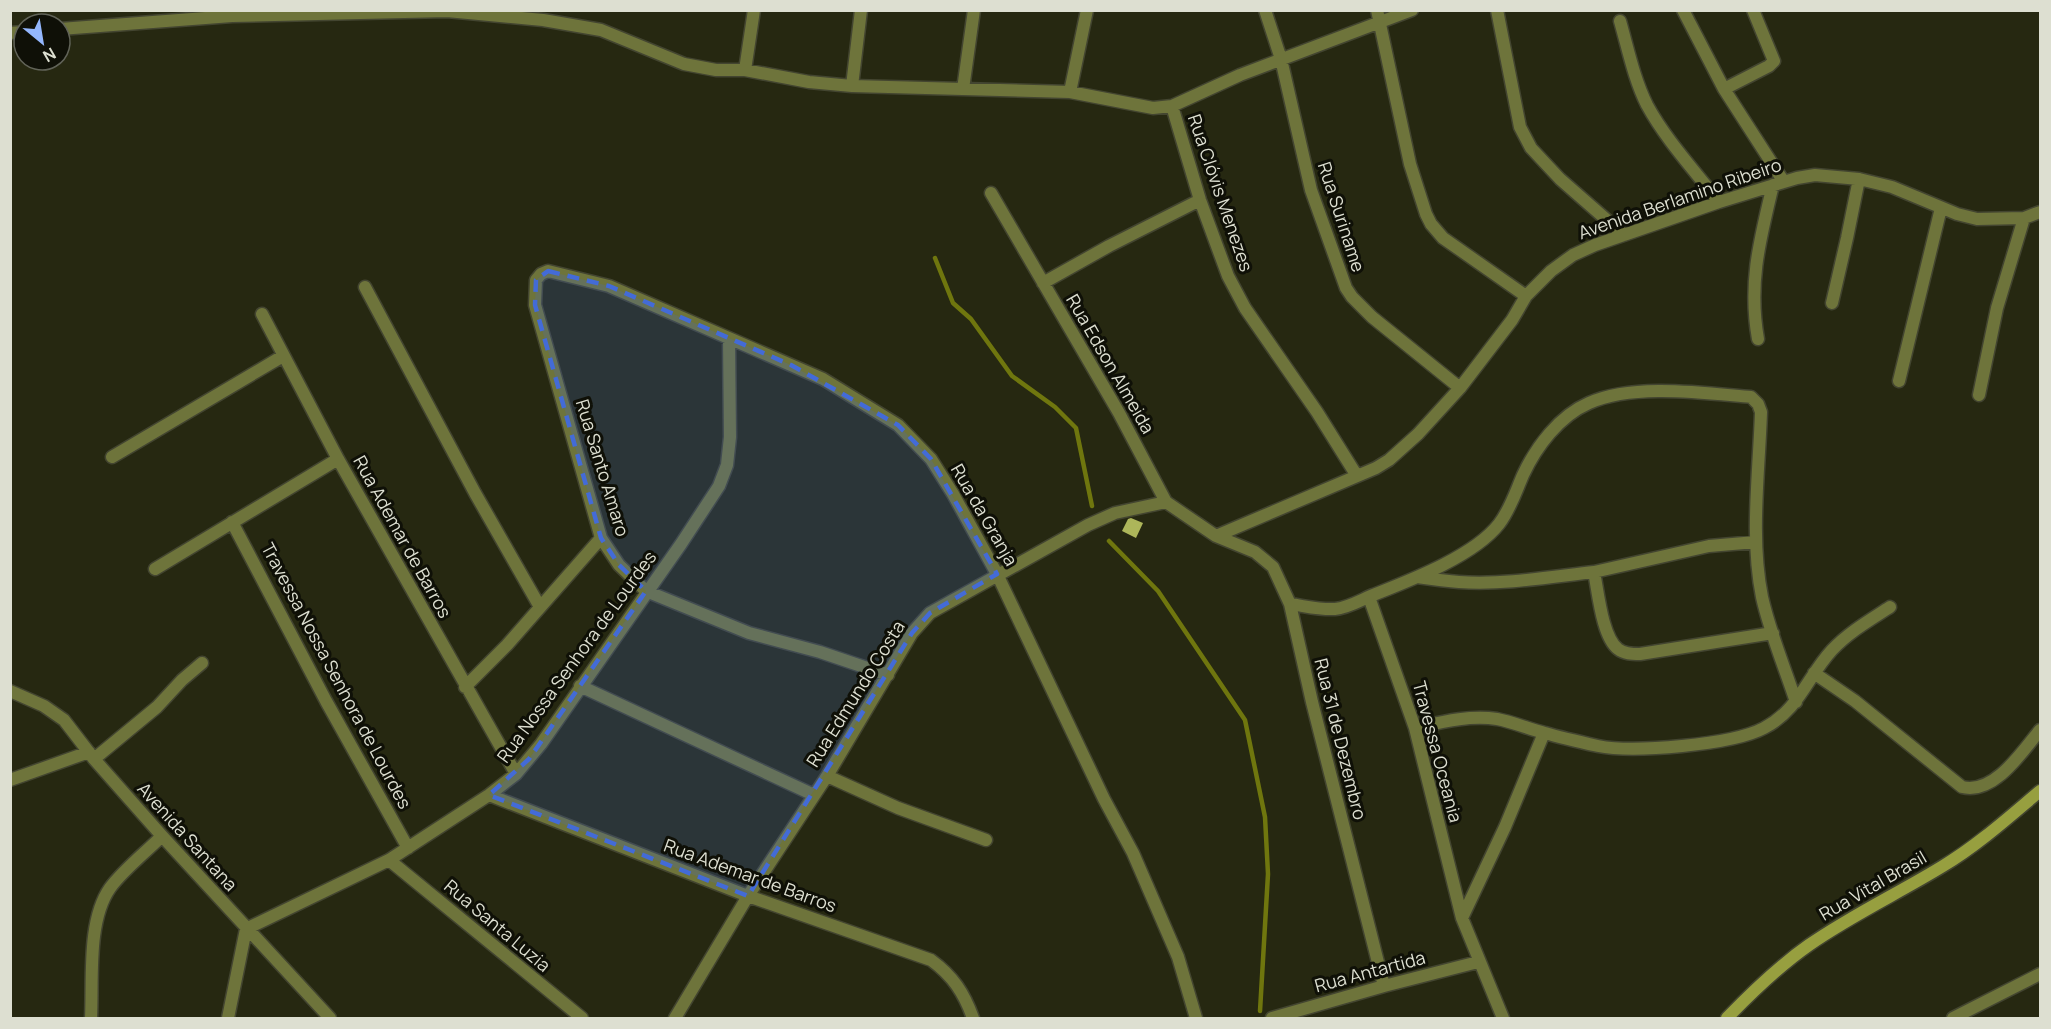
<svg xmlns="http://www.w3.org/2000/svg" width="2051" height="1029" viewBox="0 0 2051 1029" font-family="Manrope,sans-serif">
<style>
.lines{fill:none;stroke-linecap:round;stroke-linejoin:round}
.stream{stroke:#6f760e;stroke-width:4.5}
.building{fill:#adb65a}
.street-casing{stroke:#434530;stroke-width:15}
.secondary-casing{stroke:#434530;stroke-width:15}
.street{stroke:#6e743b;stroke-width:12}
.secondary{stroke:#979f3f;stroke-width:12}
.marked{fill:#436bd7;fill-opacity:0.2;stroke:#436bd7;stroke-width:4.5;stroke-dasharray:12 8;stroke-linejoin:round}
.labels{text-anchor:middle;stroke-width:6;stroke-linejoin:round;paint-order:stroke}
.street-label{font-size:18px;fill:#dddfd1;stroke:#0f1007}
</style>
<rect width="100%" height="100%" fill="#262811"/>
<g class="lines">
<path class="stream" d="M935 258 953 303 971 319 1012 376 1055 407 1076 428 1092 506
M1109 541 1158 591 1245 720 1265 817 1268 874 1260 1011"/>
</g>
<path class="building" d="M1131 518 1143 523 1136 538 1122 531 1128 519Z"/>
<g class="lines">
<defs>
<path id="street" d="M1265 10 1281 59 1311 190 1346 288 1352 297 1372 317 1460 388
M1377 10 1410 164 1426 214 1431 224 1443 238 1526 296
M1497 10 1520 127 1531 148 1560 179 1624 235
M1683 10 1724 89 1784 182
M1620 21C1628 49 1634 79 1647 105 1666 140 1695 171 1719 202
M60 29 232 16 447 11 543 20 601 30 684 64 716 70H745L809 82 852 86 1070 92 1153 108 1172 106 1240 75 1412 10
M10 33 24 32
M745 70 754 10
M852 86 861 10
M963 89 974 10
M1724 89 1769 66 1774 61 1753 10
M1070 92 1087 10
M1172 106 1200 200 1228 276 1245 308 1317 412 1357 476
M991 193 1119 413 1166 502 1216 536 1255 552 1273 567 1290 604 1312 702 1384 986
M1043 283 1109 246 1200 200
M365 287 475 493 540 607
M1832 303 1847 238 1859 179
M262 314 338 459 516 774
M1758 339C1748 283 1760 239 1773 185
M1899 381 1941 208
M1979 395 1997 308 2024 218
M112 457 283 356
M232 522 326 701 408 848
M1216 536 1376 468 1389 460 1418 434 1460 388 1512 320 1526 296 1551 271 1573 255 1595 245 1719 202 1797 178 1815 175 1859 179 1892 187 1957 214 1977 219 2024 218 2040 212
M1756 542 1709 546 1594 572C1598 591 1602 637 1618 649 1624 654 1632 654 1640 654L1773 633
M155 569 338 459
M1417 577C1431 579 1445 581 1459 582 1504 585 1550 577 1594 572
M1369 597 1415 728 1462 918 1503 1018
M1290 604C1305 606 1320 610 1335 609 1348 608 1361 600 1373 595 1411 580 1474 556 1499 524 1510 510 1516 491 1523 475 1536 447 1559 416 1589 403 1633 383 1704 393 1751 397L1758 404 1761 412C1759 473 1750 537 1762 597 1770 633 1785 668 1796 702
M1814 673 1855 701 1962 787C1994 795 2022 752 2040 730
M888 675 820 652 749 633 646 591 619 565 601 538 535 305 536 280 541 274 548 271 609 286 823 379 898 425 931 459 953 494 997 574 1104 799 1133 853 1178 957 1196 1018
M580 686 814 795
M465 687 507 645 601 538
M10 691 44 706 64 720 94 759 162 836 330 1018
M1415 728C1442 722 1469 715 1497 719 1513 722 1529 729 1545 733 1562 738 1580 742 1598 746 1633 753 1732 745 1764 728 1799 710 1807 677 1832 650 1849 632 1870 620 1890 607
M94 759 157 707 182 680 202 663
M827 776 898 808 986 840
M10 780 89 752
M489 795 748 896 931 960C953 976 964 993 973 1018
M389 860 582 1018
M1462 918 1505 827 1544 733
M91 1018C93 979 87 921 110 888 123 870 146 852 162 836
M228 1018 246 929 389 860 489 795 516 774 541 744 681 544 719 486 727 465 730 437 729 339
M675 1018 748 896 827 776 912 633 930 613 1088 525 1115 513 1166 502
M1272 1018 1384 986 1478 962
M1953 1018 2040 974"/>
<path id="secondary" d="M1727 1018C1752 992 1779 966 1809 945 1852 915 1899 893 1943 866 1978 845 2009 817 2040 791"/>
</defs>
<use href="#street" class="street-casing"/>
<use href="#secondary" class="secondary-casing"/>
<use href="#street" class="street"/>
<use href="#secondary" class="secondary"/>
</g>
<path class="marked" d="M548 271 609 286 791 365 898 425 931 459 997 574 930 613 912 633 748 896 489 795 529 759 646 591 619 565 601 538 535 305 536 280Z"/>
<g class="labels">
<g class="street-label">
<text transform="translate(1220 193) rotate(71)" y="6">Rua Clóvis Menezes</text>
<text transform="translate(1680 199) rotate(-19)" y="6">Avenida Berlamino Ribeiro</text>
<text transform="translate(1341 217) rotate(72)" y="6">Rua Suriname</text>
<text transform="translate(1110 364) rotate(60)" y="6">Rua Edson Almeida</text>
<text transform="translate(602 468) rotate(73)" y="6">Rua Santo Amaro</text>
<text transform="translate(984 515) rotate(60)" y="6">Rua da Granja</text>
<text transform="translate(402 537) rotate(61)" y="6">Rua Ademar de Barros</text>
<text transform="translate(577 657) rotate(-54)" y="6">Rua Nossa Senhora de Lourdes</text>
<text transform="translate(336 676) rotate(62)" y="6">Travessa Nossa Senhora de Lourdes</text>
<text transform="translate(856 694) rotate(-58)" y="6">Rua Edmundo Costa</text>
<text transform="translate(1340 739) rotate(76)" y="6">Rua 31 de Dezembro</text>
<text transform="translate(1437 752) rotate(75)" y="6">Travessa Oceania</text>
<text transform="translate(187 837) rotate(48)" y="6">Avenida Santana</text>
<text transform="translate(750 876) rotate(20)" y="6">Rua Ademar de Barros</text>
<text transform="translate(1873 886) rotate(-30)" y="6">Rua Vital Brasil</text>
<text transform="translate(497 926) rotate(40)" y="6">Rua Santa Luzia</text>
<text transform="translate(1370 972) rotate(-15)" y="6">Rua Antartida</text>
</g>
</g>
<rect width="2051" height="1029" fill="none" stroke="#dddfd1" stroke-width="24"/>
<g transform="translate(42 42) rotate(150)"><circle r="28" fill="#0f1007" stroke="#616358" stroke-width="1.5"/>
<path d="M0-4.5L10 22L0 15L-10 22Z" fill="#94b7fd"/>
<text y="-9" font-size="16" font-weight="bold" text-anchor="middle" fill="#dddfd1">N</text>
</g>
</svg>
